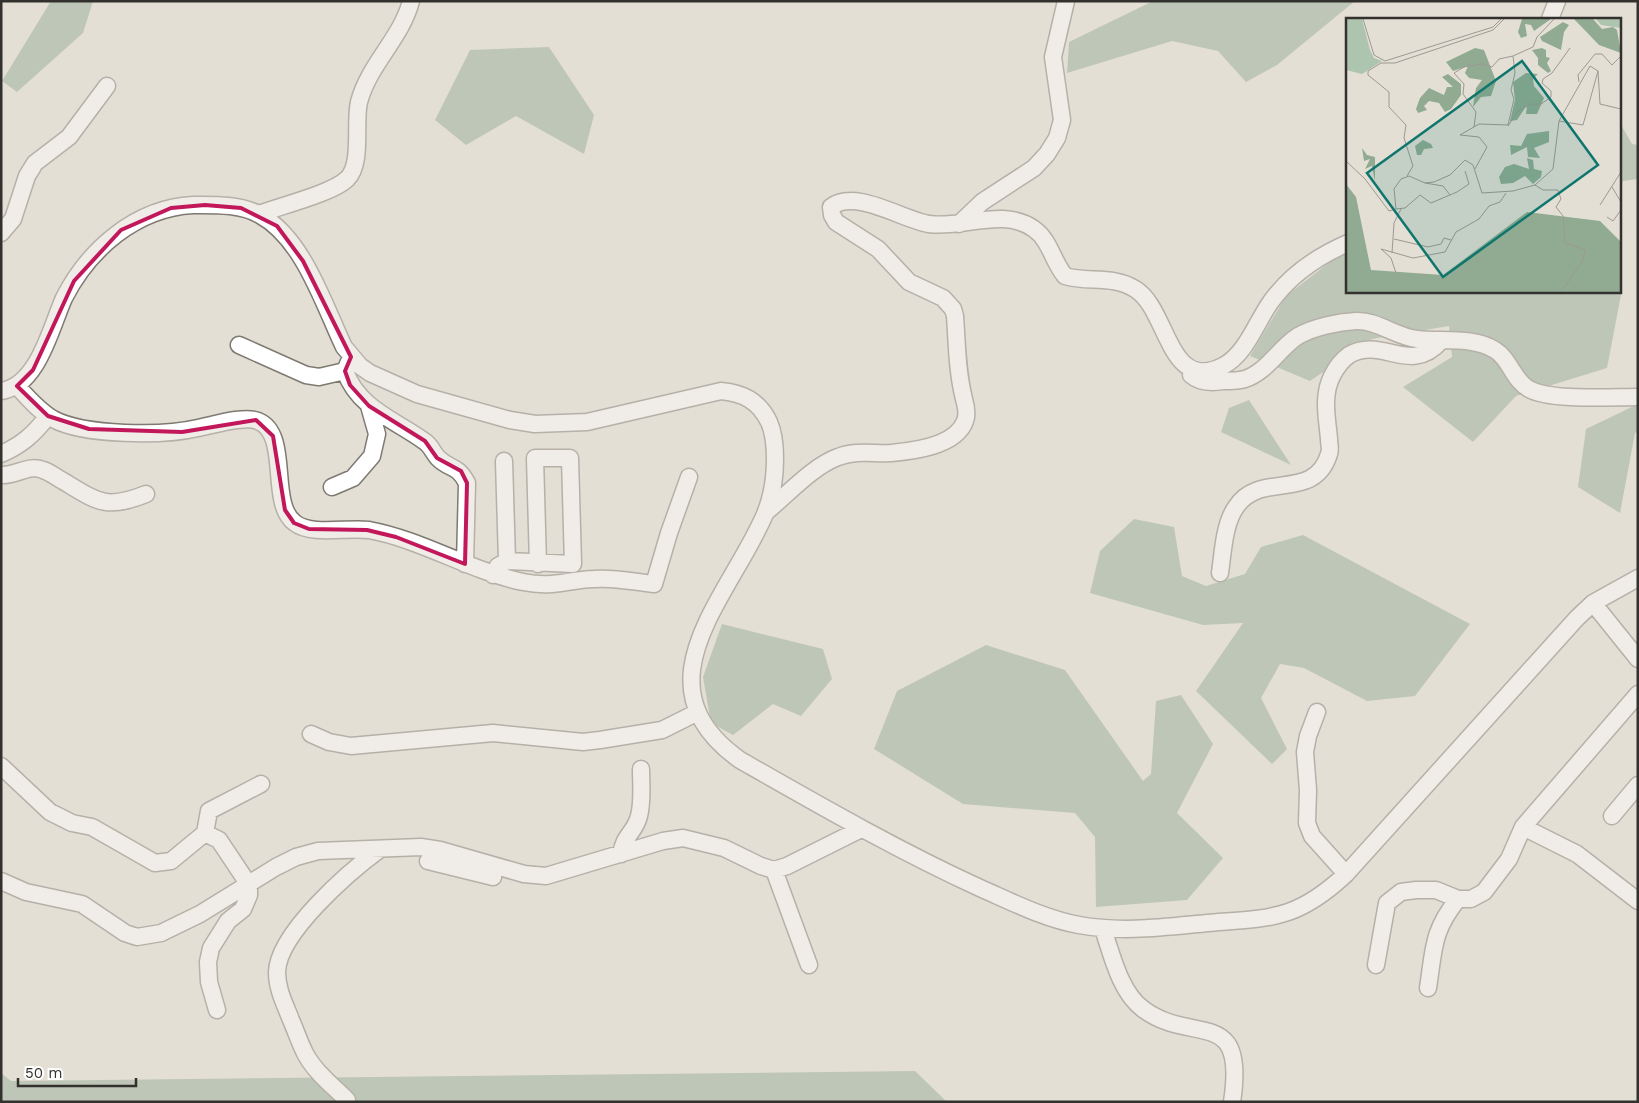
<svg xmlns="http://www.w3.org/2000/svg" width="1639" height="1103" viewBox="0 0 1639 1103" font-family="'Work Sans',sans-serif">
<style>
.forest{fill:#90ab92}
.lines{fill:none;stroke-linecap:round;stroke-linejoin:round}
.minor-casing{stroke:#7e7a71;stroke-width:19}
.minor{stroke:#fff;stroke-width:16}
.marked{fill:none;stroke:#c2185b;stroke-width:4;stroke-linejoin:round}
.inset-road{fill:none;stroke:#9d9992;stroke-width:1}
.view{fill:#0f766e;fill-opacity:0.15;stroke:#0f766e;stroke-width:2.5}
.inset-edge{fill:none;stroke:#33312d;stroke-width:2.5}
</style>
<rect width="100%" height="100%" fill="#e4dfd5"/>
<path class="forest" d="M51 1H93L83 33 17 92 2 81Z
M1153 1H1355L1277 65 1246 82 1218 51 1172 41 1067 73 1069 42Z
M549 47 594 115 584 154 516 116 466 145 435 120 470 50Z
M1620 123 1632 144 1638 145V179L1623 181 1620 186Z
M1348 252V291H1619L1621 295 1607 368 1516 396 1473 442 1403 387 1452 357 1449 326 1372 339 1310 381 1250 356 1286 296 1335 258Z
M1249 400 1291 465 1221 432 1229 408Z
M1638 404V432L1635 433 1620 513 1578 487 1586 429Z
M1134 519 1174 527 1182 576 1206 586 1245 574 1261 547 1303 535 1470 624 1415 696 1367 701 1304 668 1280 664 1261 698 1287 749 1272 764 1196 691 1243 623 1203 625 1090 593 1100 551Z
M722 624 823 649 832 679 801 716 773 704 733 735 711 723 703 677Z
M986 645 1065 670 1143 781 1151 774 1156 701 1181 695 1213 744 1177 813 1223 858 1187 900 1096 907 1095 837 1075 813 963 804 874 749 897 691Z
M915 1071 947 1102H1V1073L11 1081Z"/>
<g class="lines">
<defs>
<path id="minor" d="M1550 19 1557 1
M259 214C280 206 333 193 347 179 363 164 354 123 359 102 369 64 401 39 411 1
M959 224 982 202 1034 168 1047 154 1057 138 1062 120 1053 57 1066 1
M1 233 13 219 27 176 35 163 69 137 107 86
M239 345 306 375 319 377 345 371
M351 357 345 371C358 408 395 420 424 441 431 445 433 453 438 458 450 470 457 464 467 483L465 564
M1191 375C1200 383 1211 383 1223 381 1230 381 1238 381 1245 379 1267 372 1279 348 1298 336 1314 327 1338 322 1356 321 1377 320 1396 337 1417 339 1441 342 1473 336 1495 350 1510 359 1513 380 1529 389 1550 401 1612 397 1638 397
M17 386C28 398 39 411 53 419 85 436 164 436 198 428 213 425 245 415 258 421 291 434 268 504 295 523 311 536 349 527 369 530 423 540 470 571 523 582 553 588 566 580 594 579 614 577 634 582 654 584L669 533 689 477
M1 391C38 386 51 327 64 298 89 249 136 208 193 205 215 205 241 204 260 215 303 238 324 305 344 347L360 366 370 373 417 394 510 420 535 424 587 422 721 391C743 393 759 401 769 422 774 433 775 446 775 459 775 478 772 497 765 514 729 598 634 685 740 760 819 805 897 850 980 888 1012 902 1045 919 1079 925 1122 933 1165 927 1208 923 1271 918 1297 920 1346 874L1577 618 1593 603 1638 578
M1 454C22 445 34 434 48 416
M504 461 507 561
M1 475C16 476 28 464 43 470 50 472 57 478 63 481 98 502 106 510 146 494
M332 487 353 478 372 456 377 434 369 406
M766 512C787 495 813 466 838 457 856 450 874 454 891 453 914 451 956 446 965 421 968 414 966 406 964 399 957 371 957 344 955 316L953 309 943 298 909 282 878 249 836 222 832 215 831 207C855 188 903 220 929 224 962 229 1004 207 1034 229 1050 240 1053 262 1065 276 1088 283 1113 275 1135 289 1168 308 1168 394 1223 366 1246 354 1256 323 1270 303 1289 276 1318 256 1348 243
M1220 573C1223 552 1224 524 1236 507 1260 470 1314 503 1329 454 1331 450 1329 444 1329 439 1327 417 1322 396 1332 376 1336 368 1342 360 1349 355 1383 336 1410 376 1441 341
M493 575 498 566 507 561 573 564 570 458H535L538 564
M1593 603 1638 659
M1317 712 1308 736 1305 752 1308 790 1307 823 1312 836 1346 874
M311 734 329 742 351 746 493 733 583 742 600 740 662 730 696 713
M1 766 50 812 72 823 92 827 155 863 171 861 205 833 219 840 249 885V895L243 909 228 921 211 948 208 962 209 982 217 1010
M1612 816 1638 785
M1523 827 1577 854 1638 901
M205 833 209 811 261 784
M621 854C624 834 635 833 639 816 643 801 641 783 641 769
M428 861 493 877
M774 870 809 965
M1 881 26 892 82 904 125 933 137 937 161 933 200 914 276 867 296 857 318 851 421 847 440 850 524 874 546 876 663 841 683 838 724 848 761 866 774 870 787 866 861 829
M1103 929C1112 955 1120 992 1143 1009 1192 1046 1247 1004 1232 1102
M1376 965 1387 903 1401 892 1416 890H1436L1458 899H1471L1484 892 1509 859 1523 827 1638 694
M1428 988C1434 949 1432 931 1458 899
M347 1100C333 1086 316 1073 306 1055 300 1044 296 1031 291 1020 285 1004 277 990 277 972 278 933 350 871 380 849"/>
</defs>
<use href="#minor" class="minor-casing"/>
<use href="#minor" class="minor"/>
</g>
<path d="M0 0H1639V1103H0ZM205 205 241 208 277 226 303 261 351 357 345 371 350 385 369 406 425 441 437 458 461 471 467 483 465 564 396 537 367 530 309 529 294 523 285 510 273 436 256 420 182 432 89 429 48 416 17 386 33 370 74 281 121 230 171 208Z" fill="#e4dfd5" fill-opacity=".55" fill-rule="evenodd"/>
<path class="marked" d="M205 205 241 208 277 226 303 261 351 357 345 371 350 385 369 406 425 441 437 458 461 471 467 483 465 564 396 537 367 530 309 529 294 523 285 510 273 436 256 420 182 432 89 429 48 416 17 386 33 370 74 281 121 230 171 208Z"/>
<g transform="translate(1346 18)">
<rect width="275" height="275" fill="#e4dfd5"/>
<path d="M0 1H16L24 32 28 40 36 43 16 56 0 52ZM250 1H275V10L255 7Z" fill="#adc4af"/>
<path d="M176 1H205L188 13 185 7 179 6 181 18 175 20 172 14ZM228 1H247L256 11 267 9 271 12 275 35 253 27ZM217 4 223 7 218 14 215 32 196 23 194 19ZM129 30 138 32 150 63 145 78 135 79 127 89 130 70 136 62 123 60 119 55 122 48 107 53 100 44ZM196 30 200 32V39L204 40 201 45 205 53 202 55 192 47V40L186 32ZM180 55 192 56 187 61 188 68 198 80 191 96H180L181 87 171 102 164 103 169 82 167 64ZM102 56 115 66V77L105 91 99 94 93 85 83 83 78 88 81 92 72 95 70 91 74 80 83 70 98 77 101 69H107L96 59ZM203 113V124L188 130 194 140 182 139 181 129 165 137 164 127 175 128 181 116ZM77 122 85 126 87 130 78 131 75 137H71L69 128ZM16 130 21 137 29 139V163L26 148 19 151 24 141 18 143ZM181 140 187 142 188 151 196 153 195 159 187 166 179 158 167 165 155 166 153 159 159 149 168 146 183 151ZM0 166 10 179 25 252 97 257 181 194 254 203 275 224V274H0Z" fill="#90ab92"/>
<path class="inset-road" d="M17 1 28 37 39 43 147 9 155 1M233 64 232 57 249 36H256L266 47 275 38M213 103 237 107 252 53M162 108 172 93 185 86H195L205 79V73L196 65 197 61 206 55 224 30M128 109 130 94 117 76 118 66 108 55 118 49 136 46 146 49 153 41 167 38M0 143 19 161 43 193 50 191 48 171 55 161 63 158 79 165 88 164 104 157 119 142 127 147 136 175 167 173 189 167 207 151 213 103 244 48 252 53 254 86 275 91M129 151 141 129 133 119 114 117 133 106 162 107 168 81 165 72 169 55 167 38 187 29 191 19 208 1M61 158 67 148 58 120 60 107 43 89V74L22 57V53L35 45H49L147 12 158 1M79 165 97 168 104 177M189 167 197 172H212L215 181 210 189 217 198 219 225 239 232 237 242 215 274M266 169 275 184M254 187 275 154M50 191 59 190 74 177 85 185 111 174 123 166 119 153M261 199 267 203 275 192M48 221 82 229 95 226 98 220 105 222M46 235 48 205 55 191M50 255 45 240 35 231 67 240 99 234 110 214 133 201 143 188 154 184 160 175"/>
<path class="view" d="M176 43 252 147 97 259 21 155Z"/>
<rect width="275" height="275" class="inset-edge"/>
</g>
<rect width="1639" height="1103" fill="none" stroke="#33312d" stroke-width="5"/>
<path d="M18 1078v8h118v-8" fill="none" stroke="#33312d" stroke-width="2.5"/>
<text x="25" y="1078" font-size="15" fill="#33312d" stroke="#ffffff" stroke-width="4" paint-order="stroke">50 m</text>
</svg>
